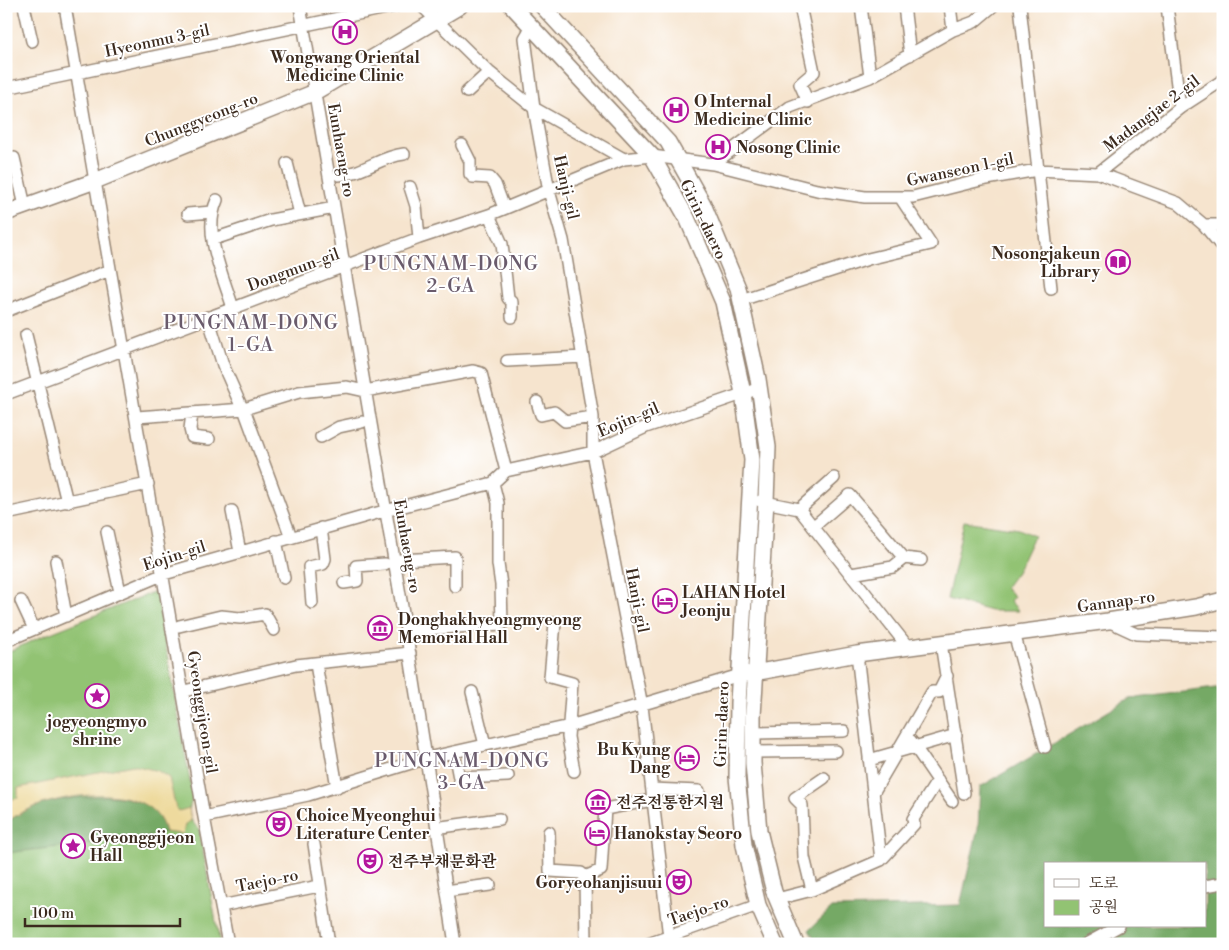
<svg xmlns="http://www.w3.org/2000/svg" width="1229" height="950" viewBox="0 0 1229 950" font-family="'Libre Bodoni','Noto Serif KR',serif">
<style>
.green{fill:#92c373;stroke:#667648}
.forest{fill:#75a965;stroke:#586a42;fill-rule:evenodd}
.sand{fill:#eeda9e;stroke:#94825e}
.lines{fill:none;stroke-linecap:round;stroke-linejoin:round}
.street-casing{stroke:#988776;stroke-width:14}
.secondary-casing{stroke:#988776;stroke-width:18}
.street{stroke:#fff;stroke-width:11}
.secondary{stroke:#fff;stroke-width:15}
.labels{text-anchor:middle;stroke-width:4;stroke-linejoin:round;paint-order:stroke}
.street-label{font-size:16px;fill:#3b2a1e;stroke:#fff}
.poi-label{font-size:16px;font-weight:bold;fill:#3b2a1e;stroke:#fff;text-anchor:start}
.quarter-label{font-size:19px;letter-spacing:1px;fill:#6a5b6c;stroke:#fff}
</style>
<rect width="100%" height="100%" fill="#fff"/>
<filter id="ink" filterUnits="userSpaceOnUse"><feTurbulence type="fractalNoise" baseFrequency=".02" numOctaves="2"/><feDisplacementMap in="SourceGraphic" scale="10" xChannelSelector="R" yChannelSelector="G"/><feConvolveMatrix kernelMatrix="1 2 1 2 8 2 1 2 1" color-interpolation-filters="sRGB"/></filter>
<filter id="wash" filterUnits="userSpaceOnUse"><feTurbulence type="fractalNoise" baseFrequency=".0096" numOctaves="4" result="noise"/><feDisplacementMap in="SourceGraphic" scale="20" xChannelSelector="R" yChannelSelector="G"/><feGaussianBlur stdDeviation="1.12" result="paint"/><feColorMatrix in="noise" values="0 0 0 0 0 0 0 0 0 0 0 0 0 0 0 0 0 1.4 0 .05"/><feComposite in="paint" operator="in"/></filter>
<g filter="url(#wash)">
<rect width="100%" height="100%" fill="#f6e4ce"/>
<path class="green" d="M964 521 1019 529 1034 536 1017 572 1005 588 1014 596 1010 601 1019 611H991L947 599Z
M156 591 193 798C187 811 188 819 199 829L220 944H6V653L38 638Z"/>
<path class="forest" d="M1223 687V944H817L809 930 832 908 960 905 978 829 980 787 1129 699ZM1045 864H1205V926H1045Z
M103 796C130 797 159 801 165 832L144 837 6 853V823C33 800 69 798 103 796Z"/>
<path class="sand" d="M133 765 158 771 169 778 176 809 179 811 189 808 191 821 185 824 183 834 165 832C153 774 38 794 6 823V800L18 798V788Z"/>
</g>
<g filter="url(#ink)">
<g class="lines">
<defs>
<path id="street" d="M24 6 32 41
M65 6 204 817 228 944
M300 6 406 630 455 944
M422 6 489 72 534 108 624 159 652 156 713 164 817 190 865 197H913L981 180 1037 170 1098 173 1178 203 1204 225 1223 248
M800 6 814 72 800 84 808 102
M861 6 870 77
M904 6 910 55
M950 6 953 30
M1020 6 1051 288
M1167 6 1180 108
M532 26 525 38 534 108 549 191 563 240 593 417V452L642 706 669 937
M6 88 396 6
M467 92 489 72
M462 145 470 161V174L473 177 490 178 495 184 504 208
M14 158 25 206
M287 163 300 214
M713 164 790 107 870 77 953 30 974 22 993 6
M1098 173 1180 108 1223 80
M339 175C365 173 379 157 404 154
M410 187 416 206 419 238
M217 200C202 233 223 275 233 308
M188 214 212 212
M489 215 502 244 508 298 512 302V317
M1204 225H1223
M214 239 271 220 329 209
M741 300 868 259 931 244 900 197
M6 311 110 270
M208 317 223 365 242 408
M26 335 67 502
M507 361 583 357
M6 394 419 238 489 215 624 159
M537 402 541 415 554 412 565 421 593 417
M244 409 291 537
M192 414 190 429 192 437 209 439
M137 417 244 409 299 392 347 387 365 391 473 371 481 373 506 471
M321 437 339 427 362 422
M760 501 799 509 908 647
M799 509 834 478
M232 511 240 552
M6 514 148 484
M813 527 850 495 904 558 893 567 851 574
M107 532 120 592
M276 541 284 578
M904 558 921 560
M400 560 455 557V586
M56 561 66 616
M344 583 357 581 356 566 385 564
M21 601 34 629
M312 603 309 567 323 564 325 559 321 528
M1108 621 1136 634 1223 637
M555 623 550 677 572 683 568 737 574 771
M179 626 221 616 240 618 265 614 274 630
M411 630 502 624 501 585 498 564V503L493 483
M1014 633 1045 747
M6 641 164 574 377 513 493 483 506 471 593 452 646 427 760 388
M941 643 964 793
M857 654 881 860
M316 664 337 787
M184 691 296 665 410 653
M472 692 485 745
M753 733 844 731
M911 741 952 801
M454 752 459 778 508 776
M753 752 836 751
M869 760 956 735
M652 789 699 791
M873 793 932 692H939L947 676
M204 817 308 795 427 758 570 726 740 675
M442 827 499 819
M549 832 550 871 581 873 585 877
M314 844 329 944
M1205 886 1223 883
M453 890 490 885
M812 890 804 857 802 805 795 798 824 778
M777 899 812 890 881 860 914 824 913 819 938 780
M221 906 319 886
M586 944 585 877 601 870 605 809 647 801
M648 944 758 905
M1086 944 1119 926"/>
<path id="secondary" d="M512 6 652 156 687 218 723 302 743 393 752 460 738 703 737 777 744 845 758 905 775 944
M542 6 668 142 703 204 738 288 758 379 768 447 766 501 753 716V763L759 831 774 892 796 944
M6 213 95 181 315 92 460 6
M748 674 857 654 1108 621 1196 607 1223 600"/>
</defs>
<use href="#street" class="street-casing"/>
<use href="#secondary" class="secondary-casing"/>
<use href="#street" class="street"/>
<use href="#secondary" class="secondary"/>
</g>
</g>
<defs>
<symbol id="hospital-ring" viewBox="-11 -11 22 22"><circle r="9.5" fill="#fff" stroke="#b5179e" stroke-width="1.5"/><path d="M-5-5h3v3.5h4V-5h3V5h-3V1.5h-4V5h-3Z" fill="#b5179e"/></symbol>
<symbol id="library-ring" viewBox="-11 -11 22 22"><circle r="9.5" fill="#fff" stroke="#b5179e" stroke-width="1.5"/><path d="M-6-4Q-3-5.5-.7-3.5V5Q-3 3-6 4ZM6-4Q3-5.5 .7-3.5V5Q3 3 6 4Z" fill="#b5179e"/></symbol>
<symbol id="hotel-ring" viewBox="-11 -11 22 22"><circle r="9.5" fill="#fff" stroke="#b5179e" stroke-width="1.5"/><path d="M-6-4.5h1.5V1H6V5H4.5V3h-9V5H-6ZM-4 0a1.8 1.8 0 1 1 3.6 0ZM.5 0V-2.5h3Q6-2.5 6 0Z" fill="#b5179e"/></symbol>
<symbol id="museum-ring" viewBox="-11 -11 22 22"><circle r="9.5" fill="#fff" stroke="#b5179e" stroke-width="1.5"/><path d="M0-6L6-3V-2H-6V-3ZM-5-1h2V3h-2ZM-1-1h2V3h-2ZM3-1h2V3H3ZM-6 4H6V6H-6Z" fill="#b5179e"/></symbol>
<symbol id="sight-ring" viewBox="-11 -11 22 22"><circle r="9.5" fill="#fff" stroke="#b5179e" stroke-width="1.5"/><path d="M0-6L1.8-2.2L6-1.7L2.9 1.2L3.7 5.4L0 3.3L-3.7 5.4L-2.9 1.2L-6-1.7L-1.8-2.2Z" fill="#b5179e"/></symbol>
<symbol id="theatre-ring" viewBox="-11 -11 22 22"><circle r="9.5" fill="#fff" stroke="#b5179e" stroke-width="1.5"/><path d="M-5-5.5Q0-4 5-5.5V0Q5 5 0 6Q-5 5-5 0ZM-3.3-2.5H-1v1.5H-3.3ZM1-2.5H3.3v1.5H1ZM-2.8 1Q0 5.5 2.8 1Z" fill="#b5179e"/></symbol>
</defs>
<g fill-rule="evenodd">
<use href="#hospital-ring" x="331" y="18" width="28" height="28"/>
<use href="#hospital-ring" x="662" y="96" width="28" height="28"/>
<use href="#hospital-ring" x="704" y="133" width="28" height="28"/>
<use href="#library-ring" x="1104" y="248" width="28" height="28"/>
<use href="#hotel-ring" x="651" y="587" width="28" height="28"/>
<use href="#museum-ring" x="366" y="614" width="28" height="28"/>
<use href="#sight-ring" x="83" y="682" width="28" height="28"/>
<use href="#hotel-ring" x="673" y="744" width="28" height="28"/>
<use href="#museum-ring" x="584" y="788" width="28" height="28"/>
<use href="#theatre-ring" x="265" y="810" width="28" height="28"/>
<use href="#hotel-ring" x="583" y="819" width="28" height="28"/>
<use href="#sight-ring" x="59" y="832" width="28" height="28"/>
<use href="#theatre-ring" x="356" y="847" width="28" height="28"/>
<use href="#theatre-ring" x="665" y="868" width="28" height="28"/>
</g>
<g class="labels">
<g class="street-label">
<text transform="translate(157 40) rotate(-12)" y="6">Hyeonmu 3-gil</text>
<text transform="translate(1151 113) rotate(-37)" y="6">Madangjae 2-gil</text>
<text transform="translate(201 119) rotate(-22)" y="6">Chunggyeong-ro</text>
<text transform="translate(342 150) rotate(80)" y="6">Eunhaeng-ro</text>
<text transform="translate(960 169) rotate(-12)" y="6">Gwanseon 1-gil</text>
<text transform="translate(567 187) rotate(77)" y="6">Hanji-gil</text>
<text transform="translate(704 219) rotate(64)" y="6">Girin-daero</text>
<text transform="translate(293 269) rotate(-20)" y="6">Dongmun-gil</text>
<text transform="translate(628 419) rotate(-23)" y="6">Eojin-gil</text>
<text transform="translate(408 546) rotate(80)" y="6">Eunhaeng-ro</text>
<text transform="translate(174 555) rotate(-18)" y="6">Eojin-gil</text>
<text transform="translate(638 600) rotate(79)" y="6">Hanji-gil</text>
<text transform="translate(1116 601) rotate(-8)" y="6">Gannap-ro</text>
<text transform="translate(203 712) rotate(81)" y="6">Gyeonggijeon-gil</text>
<text transform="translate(721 724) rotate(-88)" y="6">Girin-daero</text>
<text transform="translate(267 880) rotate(-11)" y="6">Taejo-ro</text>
<text transform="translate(698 910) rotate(-19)" y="6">Taejo-ro</text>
</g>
<g class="poi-label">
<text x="345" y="63" text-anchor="middle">Wongwang Oriental<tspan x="345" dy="18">Medicine Clinic</tspan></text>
<text x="694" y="107">O Internal<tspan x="694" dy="18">Medicine Clinic</tspan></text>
<text x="736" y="153">Nosong Clinic</text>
<text x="1100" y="259" text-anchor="end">Nosongjakeun<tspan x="1100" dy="18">Library</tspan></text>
<text x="682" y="598">LAHAN Hotel<tspan x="682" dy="18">Jeonju</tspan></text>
<text x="398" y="625">Donghakhyeongmyeong<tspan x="398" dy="18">Memorial Hall</tspan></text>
<text x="97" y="727" text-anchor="middle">jogyeongmyo<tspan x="97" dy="18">shrine</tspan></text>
<text x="670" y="755" text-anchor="end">Bu Kyung<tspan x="670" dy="18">Dang</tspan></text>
<text x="616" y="808">전주전통한지원</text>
<text x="296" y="821">Choice Myeonghui<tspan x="296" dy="18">Literature Center</tspan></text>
<text x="614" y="839">Hanokstay Seoro</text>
<text x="90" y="843">Gyeonggijeon<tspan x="90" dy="18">Hall</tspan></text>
<text x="388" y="867">전주부채문화관</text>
<text x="662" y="888" text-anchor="end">Goryeohanjisuui</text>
</g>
<g class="quarter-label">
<text x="451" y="270">PUNGNAM-DONG<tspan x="451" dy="22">2-GA</tspan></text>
<text x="251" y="329">PUNGNAM-DONG<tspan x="251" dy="22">1-GA</tspan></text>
<text x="462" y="767">PUNGNAM-DONG<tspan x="462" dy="22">3-GA</tspan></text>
</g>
</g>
<rect width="1229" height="950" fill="none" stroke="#fff" stroke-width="25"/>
<rect x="1044" y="862" width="162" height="65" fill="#ffffff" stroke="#b1aaa5"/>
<rect x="1054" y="879" width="25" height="8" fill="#ffffff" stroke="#b1aaa5"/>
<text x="1089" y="888" font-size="15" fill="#3b2a1e">도로</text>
<rect x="1054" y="900" width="25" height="15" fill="#92c373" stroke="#b1aaa5"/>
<text x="1089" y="912" font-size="15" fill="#3b2a1e">공원</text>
<path d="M25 918v8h155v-8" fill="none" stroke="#3b2a1e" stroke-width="2.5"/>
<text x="32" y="918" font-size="15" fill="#3b2a1e" stroke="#ffffff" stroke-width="4" paint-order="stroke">100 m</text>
</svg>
